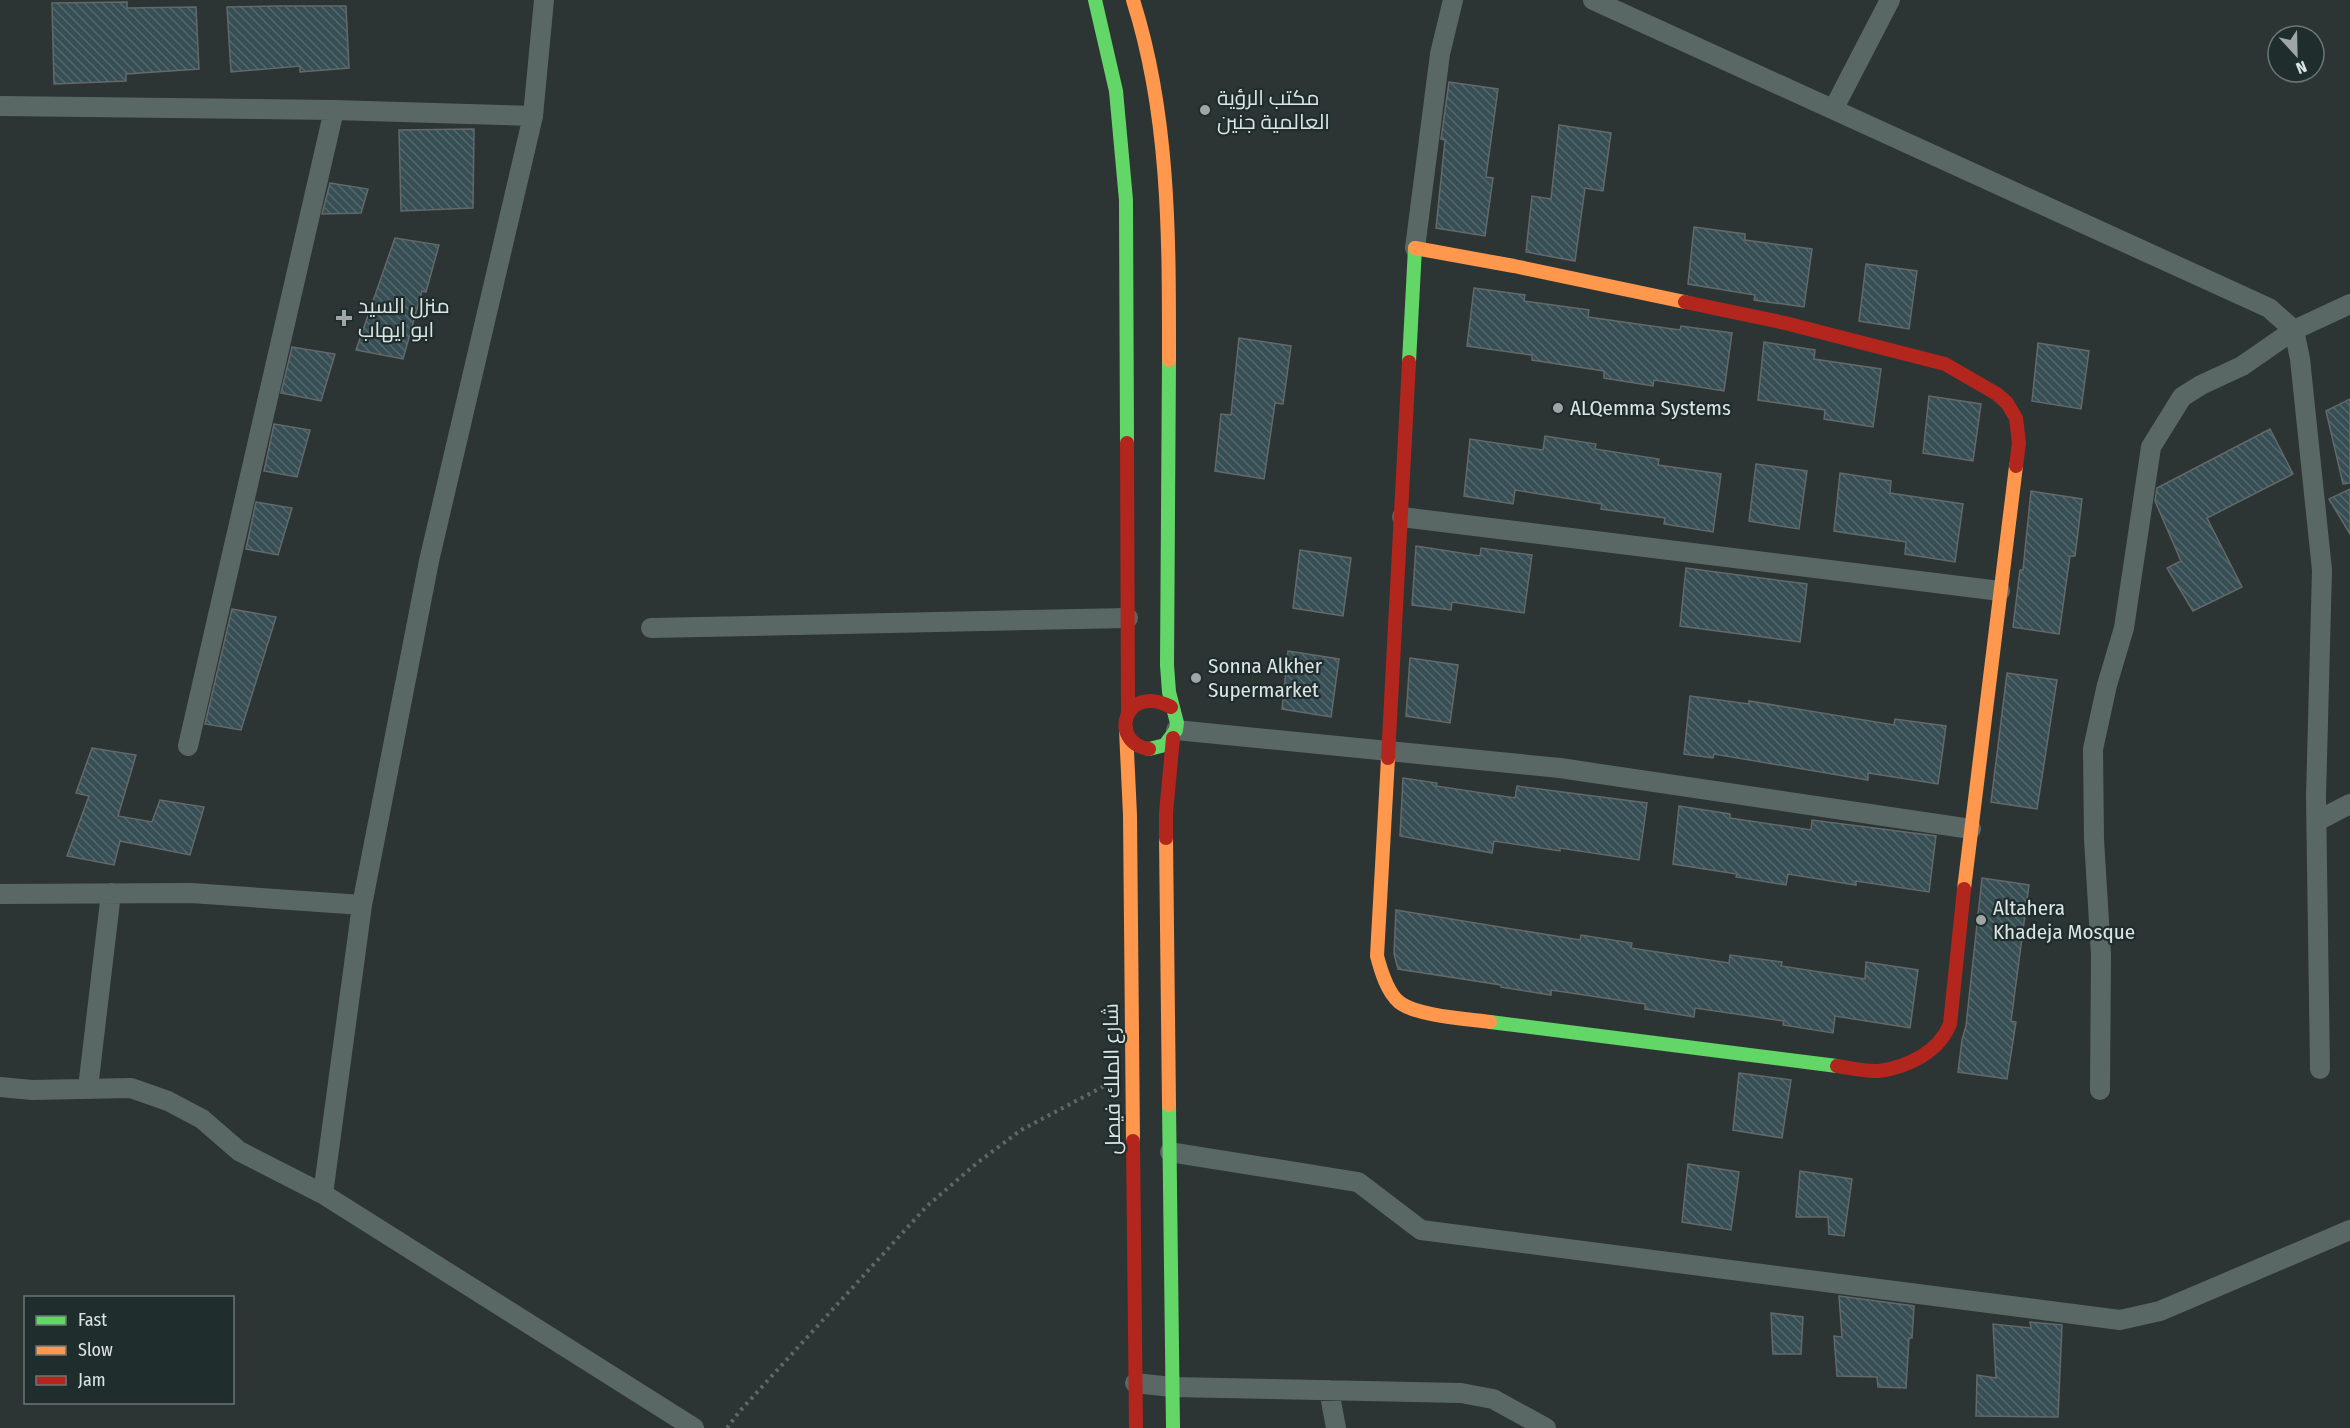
<svg xmlns="http://www.w3.org/2000/svg" width="2350" height="1428" viewBox="0 0 2350 1428" font-family="'Fira Sans Condensed',Cairo,sans-serif">
<style>
.building{fill:url(#building-back-hatch);stroke:#63696a;stroke-width:1.5}
.lines{fill:none;stroke-linecap:round;stroke-linejoin:round}
.path{stroke:#5d6765;stroke-width:4;stroke-dasharray:3 4.5;stroke-linecap:butt}
.street{stroke:#5a6865;stroke-width:20}
.fast{stroke:#63d668;stroke-width:14}
.slow{stroke:#ff974d;stroke-width:14}
.jam{stroke:#b3261e;stroke-width:14}
.poi-dot{fill:#9fa6a6;stroke:#202d2d;stroke-width:2}
.labels{text-anchor:middle;stroke-width:4.5;stroke-linejoin:round;paint-order:stroke}
.poi-label{font-size:21px;fill:#dce4e4;stroke:#202d2d;text-anchor:start}
.street-label{font-size:21px;fill:#dce4e4;stroke:#202d2d}
</style>
<defs>
<pattern id="building-back-hatch" width="6" height="6" patternUnits="userSpaceOnUse" patternTransform="scale(1.5)"><rect width="6" height="6" fill="#374f54"/><path d="M-1 5l2 2M0 0l6 6M5-1l2 2" fill="none" stroke="#53686c"/></pattern>
</defs>
<rect width="100%" height="100%" fill="#2d3434"/>
<path class="building" d="M127 2V8L196 7 199 69 126 74V81L54 84 52 3Z
M278 6H346L349 68 300 72V66L231 72 227 7Z
M1449 82 1498 89 1486 177 1493 178 1485 236 1436 228 1445 140 1441 139Z
M1559 125 1611 133 1603 191 1585 188 1575 261 1526 252 1532 196 1551 199Z
M474 129 473 208 401 211 399 130Z
M330 183 368 189 361 213 322 214Z
M1694 227 1745 234V240L1812 249 1804 307 1754 300 1755 295 1688 284Z
M395 238 439 245 426 292 422 291 403 359 356 350Z
M1866 264 1917 271 1909 329 1859 321Z
M1474 288 1525 295 1524 301 1589 310 1588 317 1680 330 1681 326 1732 333 1724 391 1654 380 1653 386 1604 378V371L1532 360V355L1467 346Z
M1239 338 1291 346 1283 404 1275 403 1264 479 1215 471 1221 414 1231 415Z
M1764 342 1815 350 1814 359 1881 369 1873 427 1824 419 1825 410 1758 400Z
M2038 343 2089 351 2081 409 2032 401Z
M292 347 335 354 321 401 281 393Z
M1929 396 1981 404 1973 461 1923 453Z
M2350 399V483L2343 484 2326 411Z
M274 424 310 430 297 477 264 471Z
M2270 429 2293 474 2207 518 2242 587 2193 611 2167 568 2181 561 2155 501 2157 488Z
M1545 436 1596 444 1595 449 1659 459 1658 465 1721 474 1713 532 1664 524 1665 518 1601 509 1602 504 1515 490 1513 504 1464 496 1470 439 1543 450Z
M1756 464 1807 471 1799 529 1749 521Z
M1840 473 1891 481 1890 493 1963 504 1955 562 1905 554 1906 542 1834 531Z
M2350 489V534L2329 499Z
M2031 491 2082 499 2075 556H2070L2059 634 2013 627 2020 570H2023Z
M256 502 292 508 278 555 246 549Z
M1416 546 1480 556 1481 548 1532 555 1524 613 1452 602 1451 610 1412 605Z
M1300 550 1351 558 1343 616 1293 608Z
M1686 568 1807 584 1800 642 1680 626Z
M232 609 276 617 241 730 205 724Z
M1288 651 1339 659 1331 717 1282 709Z
M1410 658 1458 665 1450 723 1406 716Z
M2007 673 2057 680 2037 809 1991 802Z
M1690 696 1749 704V701L1894 725 1895 719 1946 726 1938 784 1868 773V780L1714 754 1713 758 1684 754Z
M92 748 136 755 118 816 152 822 160 800 204 807 190 855 120 841 114 865 67 856 89 796 76 793Z
M1403 778 1437 783 1436 786 1515 798 1517 786 1647 803 1639 860 1560 848V851L1494 841 1492 853 1400 836Z
M1679 806 1730 814V818L1811 830 1812 820 1936 836 1929 892 1856 881V885L1788 874 1786 885 1736 877 1737 874 1673 864Z
M1982 878 2029 885 2011 1021 2016 1022 2007 1079 1958 1072 1962 1040 1966 1026Z
M1396 910 1580 940 1581 935 1632 943 1631 948 1729 963 1730 955 1782 962 1781 966 1865 979 1866 962 1918 970 1910 1028 1835 1016 1833 1033 1783 1025 1784 1021 1695 1008 1694 1017 1645 1009V1004L1551 990V995L1501 987V985L1398 969 1394 954Z
M1739 1073 1791 1080 1782 1138 1733 1130Z
M1688 1164 1739 1172 1731 1230 1682 1222Z
M1800 1171 1852 1179 1844 1236 1829 1234 1828 1217H1796Z
M1839 1296 1914 1306 1912 1338H1909L1906 1388 1878 1387 1877 1377 1837 1376 1834 1336 1842 1337Z
M1771 1313 1803 1317 1801 1354H1773Z
M2030 1322 2062 1325 2058 1417 1976 1416 1977 1375 1996 1378 1993 1324 2031 1328Z"/>
<g class="lines">
<path class="path" d="M727 1428 739 1412 927 1206 977 1163 1021 1130 1108 1084"/>
<path class="street" d="M1593 0 2269 308 2294 330 2300 359 2322 570 2316 797 2320 1069
M0 106 334 110 533 116 429 561 362 905 323 1194
M1834 108 1890 0
M533 116 544 0
M1415 248 1440 54 1453 0
M1402 517 2000 591
M651 628 1128 618
M1176 730 1560 768 1971 829
M188 746 334 110
M2317 821 2350 804
M0 894 191 893 362 905
M0 1087 32 1090 131 1088 168 1101 202 1119 239 1151 323 1194 694 1428
M88 1088 111 893
M2100 1090 2101 955 2094 839 2093 749 2107 685 2124 628 2151 447 2182 397 2201 385 2242 366 2294 330 2350 304
M1170 1152 1358 1182 1421 1230 2120 1320 2160 1311 2350 1230
M1135 1383 1172 1387 1461 1393 1493 1399 1546 1428
M1329 1390 1336 1428"/>
<path class="fast" d="M1095 0 1116 91 1126 200 1127 443
M1409 362 1415 248
M1149 749 1165 745 1176 730 1177 723 1169 692 1167 665 1169 360
M1490 1022 1837 1066
M1169 1105 1173 1428"/>
<path class="slow" d="M1133 0C1170 116 1169 240 1169 360
M1415 248 1514 266 1685 302
M1126 730 1130 815 1133 1141
M1388 758 1377 956C1381 971 1387 992 1399 1002 1416 1016 1468 1019 1490 1022
M1166 838 1169 1105
M1964 889 2016 466"/>
<path class="jam" d="M1685 302 1785 323 1945 364 1997 394 2007 403 2016 418 2019 443 2016 466
M1127 443 1128 713
M1149 749C1108 743 1124 682 1171 707
M1388 758 1409 362
M1166 838V813L1173 738
M1837 1066C1850 1068 1866 1072 1879 1071 1908 1067 1939 1052 1950 1024L1964 889
M1133 1141 1136 1428"/>
</g>
<g class="poi-dot">
<circle cx="1205" cy="110" r="6"/>
<path d="M341 309h6v6h6v6h-6v6h-6v-6h-6v-6h6z"/>
<circle cx="1558" cy="408" r="6"/>
<circle cx="1196" cy="678" r="6"/>
<circle cx="1981" cy="920" r="6"/>
</g>
<g class="labels">
<g class="poi-label">
<text x="1217" y="105">مكتب الرؤية<tspan x="1217" dy="24">العالمية جنين</tspan></text>
<text x="358" y="313">منزل السيد<tspan x="358" dy="24">ابو ايهاب</tspan></text>
<text x="1570" y="415">ALQemma Systems</text>
<text x="1208" y="673">Sonna Alkher<tspan x="1208" dy="24">Supermarket</tspan></text>
<text x="1993" y="915">Altahera<tspan x="1993" dy="24">Khadeja Mosque</tspan></text>
</g>
<g class="street-label">
<text transform="translate(1112 1079) rotate(-91)" y="7">شارع الملك فيصل</text>
</g>
</g>
<rect x="24" y="1296" width="210" height="108" fill="#202d2d" stroke="#6b7676" stroke-width="1.5"/>
<rect x="36" y="1316" width="30" height="9" fill="#63d668" stroke="#6b7676" stroke-width="1.5"/>
<text x="78" y="1326" font-size="18" fill="#dce4e4">Fast</text>
<rect x="36" y="1346" width="30" height="9" fill="#ff974d" stroke="#6b7676" stroke-width="1.5"/>
<text x="78" y="1356" font-size="18" fill="#dce4e4">Slow</text>
<rect x="36" y="1376" width="30" height="9" fill="#b3261e" stroke="#6b7676" stroke-width="1.5"/>
<text x="78" y="1386" font-size="18" fill="#dce4e4">Jam</text>
<g transform="translate(2296 54) rotate(158)"><circle r="28" fill="#202d2d" stroke="#6b7676" stroke-width="1.5"/>
<path d="M0-4.5L10 22L0 15L-10 22Z" fill="#9fa6a6"/>
<text y="-9" font-size="16" font-weight="bold" text-anchor="middle" fill="#dce4e4">N</text>
</g>
</svg>
